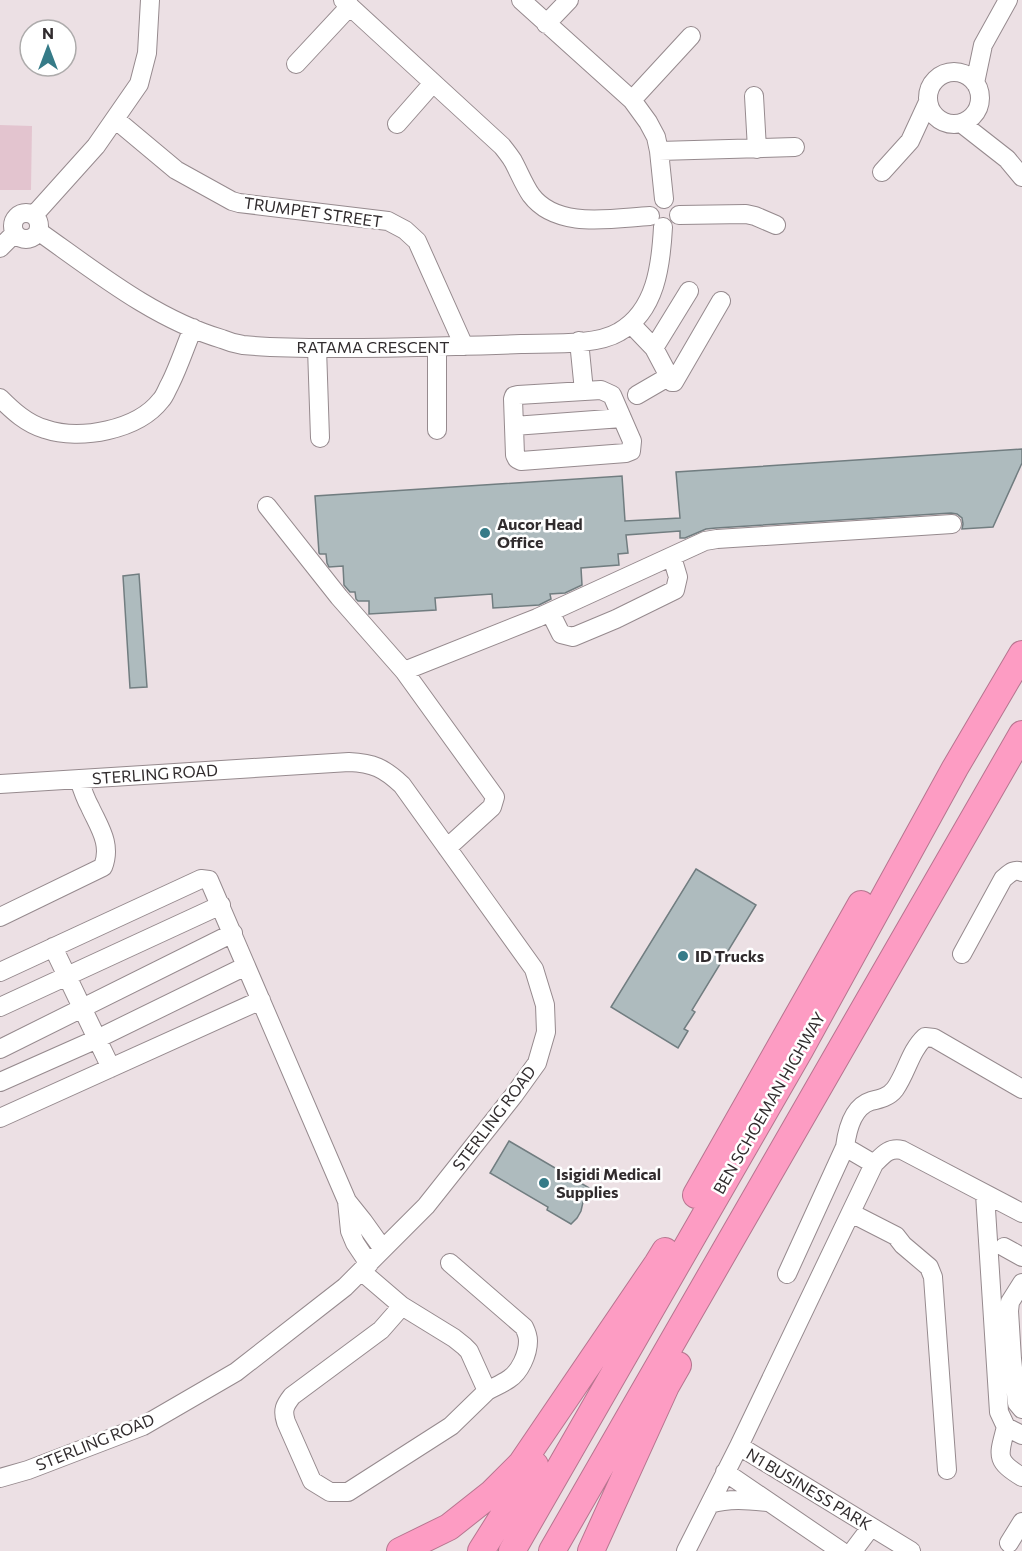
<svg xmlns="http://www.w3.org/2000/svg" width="1022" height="1551" viewBox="0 0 1022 1551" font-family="Commissioner,sans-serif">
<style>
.green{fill:#e3c4cf}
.building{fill:#aebbbe;stroke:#717d80;stroke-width:1.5}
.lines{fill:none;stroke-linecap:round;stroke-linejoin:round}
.minor-casing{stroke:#968a8e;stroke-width:20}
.highway-casing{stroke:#b6758f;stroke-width:28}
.minor{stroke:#fff;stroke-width:18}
.highway{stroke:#fd9cc3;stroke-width:26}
.poi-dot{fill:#367b88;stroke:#fff;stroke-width:2}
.labels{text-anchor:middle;stroke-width:5;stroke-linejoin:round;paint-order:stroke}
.street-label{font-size:16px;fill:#312c2e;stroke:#fff}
.poi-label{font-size:16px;font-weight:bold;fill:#312c2e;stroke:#fff;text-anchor:start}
</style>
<rect width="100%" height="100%" fill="#ece0e4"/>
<path class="green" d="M0 125 32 126 31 190H0Z"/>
<path class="building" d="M1022 449V463L993 527 962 529 963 524 962 518 957 514 951 513 716 528 706 529 685 538H680V531L626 535 628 553 618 554 619 565 581 568 582 585 565 593 550 594 551 599 539 605 493 608 492 594 435 598 436 610 369 614V601H358L356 599 355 592H350L344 585 343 566 329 567 327 563 326 554H320L319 553 315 496 622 476 625 521 680 518 676 472Z
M139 574 147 687 130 688 123 576Z
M696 869 756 905 692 1010 695 1012 684 1029 688 1031 678 1048 611 1007Z
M509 1141 591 1189 583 1202 581 1211 577 1218 571 1224 547 1210 548 1207 490 1173Z"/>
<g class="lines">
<defs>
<path id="minor" d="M343 0 502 146C506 151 510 156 513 161 519 172 524 185 531 195 557 230 613 218 650 216
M521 0 632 100 648 122 656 137 659 151 664 199
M546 24 569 0
M296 64 350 6
M928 98a26 26 0 1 1 52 0a26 26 0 1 1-52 0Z
M975 83 983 45 1008 0
M754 96 757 149
M632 100 691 36
M115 119 176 170 232 201 239 203 388 221 405 230 417 241 464 346
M961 123 1007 159 1022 177
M397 124 433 83
M659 151 795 147
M882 172 910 141 928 102
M13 226a13 13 0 1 1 26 0a13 13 0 1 1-26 0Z
M34 215 96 146 139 84 147 53 150 0
M679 215 746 214 755 216 776 225
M38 231C95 271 154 319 222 339 229 342 236 344 243 345 283 349 322 348 362 348 415 347 468 346 521 344 548 343 596 346 619 332 656 311 661 265 663 227
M0 248 15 233
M631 324 654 348 672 382H674L721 301
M579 341 584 391
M437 347V430
M317 348 320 438
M654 348 689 291
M601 390 612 395 632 441 631 451 626 453 521 461 517 459 515 455 513 399 514 396 518 395Z
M637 395 668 377
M0 398C13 411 27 424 45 429 80 441 138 430 161 400 165 396 167 389 170 384 179 366 185 347 193 328
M514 426 622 418
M267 506 339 597 404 671
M550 612 561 634 573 637 616 619 675 590 678 577 672 557
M0 784 349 762C373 763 384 768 402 785L534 969 545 1005 546 1032 537 1063 514 1095 426 1206 345 1287 236 1372 143 1426 28 1470 0 1478
M447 848 492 807 495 797 404 671 537 618 705 541 717 539 952 524
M0 917 103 867C112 844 99 827 90 807 85 798 82 789 79 779
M53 947 111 1068
M962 954 1003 879C1009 874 1014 868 1022 872
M0 972 201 879 209 880 347 1201 350 1231 355 1243 369 1264
M0 1007 221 905
M0 1049 233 933
M0 1082 97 1039 246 966
M0 1118 261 1000
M845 1147 874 1164
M985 1194 999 1412 1006 1427 1022 1435
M347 1201 363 1221 383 1249
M851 1213 896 1236 903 1245 929 1267 933 1277 934 1291 947 1470
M1004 1247 1022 1257
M450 1263 524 1327C526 1331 528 1337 528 1341 528 1354 520 1372 509 1379 502 1384 494 1387 487 1391
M361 1271 402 1306 454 1338 464 1346 469 1351 487 1391 451 1426 348 1492H330L312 1481 286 1422C282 1410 285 1405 292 1396L381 1330 402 1306
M787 1274 845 1147C847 1131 852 1107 871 1101 880 1099 889 1097 895 1089 907 1072 910 1051 925 1037L934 1038 1022 1089
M1022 1283 1010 1302 1009 1311 1012 1359 1017 1403 1022 1409
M1006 1427C999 1455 994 1460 1022 1477
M739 1446 911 1551
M725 1472 841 1551
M710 1504C729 1498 748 1500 768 1502
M1009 1543 1022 1522
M686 1551 739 1446 874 1164C883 1155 889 1147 902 1150L1022 1213
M853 1551 871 1527"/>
<path id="highway" d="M696 1195 861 904
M400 1551 449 1527 492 1493 521 1464 657 1264 665 1251
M481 1551 535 1465
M512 1551 800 1050 955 768 1022 654
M552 1551 1022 734
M591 1551 666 1386 678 1365"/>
</defs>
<use href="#minor" class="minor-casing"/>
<use href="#highway" class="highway-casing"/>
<use href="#minor" class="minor"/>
<use href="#highway" class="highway"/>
</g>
<g class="poi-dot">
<circle cx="485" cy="533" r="6"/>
<circle cx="683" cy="956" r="6"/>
<circle cx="544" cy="1183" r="6"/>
</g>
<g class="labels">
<g class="street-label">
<text transform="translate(313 212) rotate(8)" y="6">TRUMPET STREET</text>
<text x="373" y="353">RATAMA CRESCENT</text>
<text transform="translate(155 774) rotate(-4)" y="6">STERLING ROAD</text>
<text transform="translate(769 1103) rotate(-60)" y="6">BEN SCHOEMAN HIGHWAY</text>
<text transform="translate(494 1118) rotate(-53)" y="6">STERLING ROAD</text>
<text transform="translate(95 1442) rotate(-22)" y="6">STERLING ROAD</text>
<text transform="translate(809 1489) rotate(31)" y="6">N1 BUSINESS PARK</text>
</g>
<g class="poi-label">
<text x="497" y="530">Aucor Head<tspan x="497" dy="18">Office</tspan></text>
<text x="695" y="962">ID Trucks</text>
<text x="556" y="1180">Isigidi Medical<tspan x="556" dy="18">Supplies</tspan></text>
</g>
</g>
<g transform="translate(48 48)"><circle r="28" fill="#ffffff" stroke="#adabab" stroke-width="1.5"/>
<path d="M0-4.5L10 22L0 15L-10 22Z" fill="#367b88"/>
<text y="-9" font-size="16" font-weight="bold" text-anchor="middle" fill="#312c2e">N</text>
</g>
</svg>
